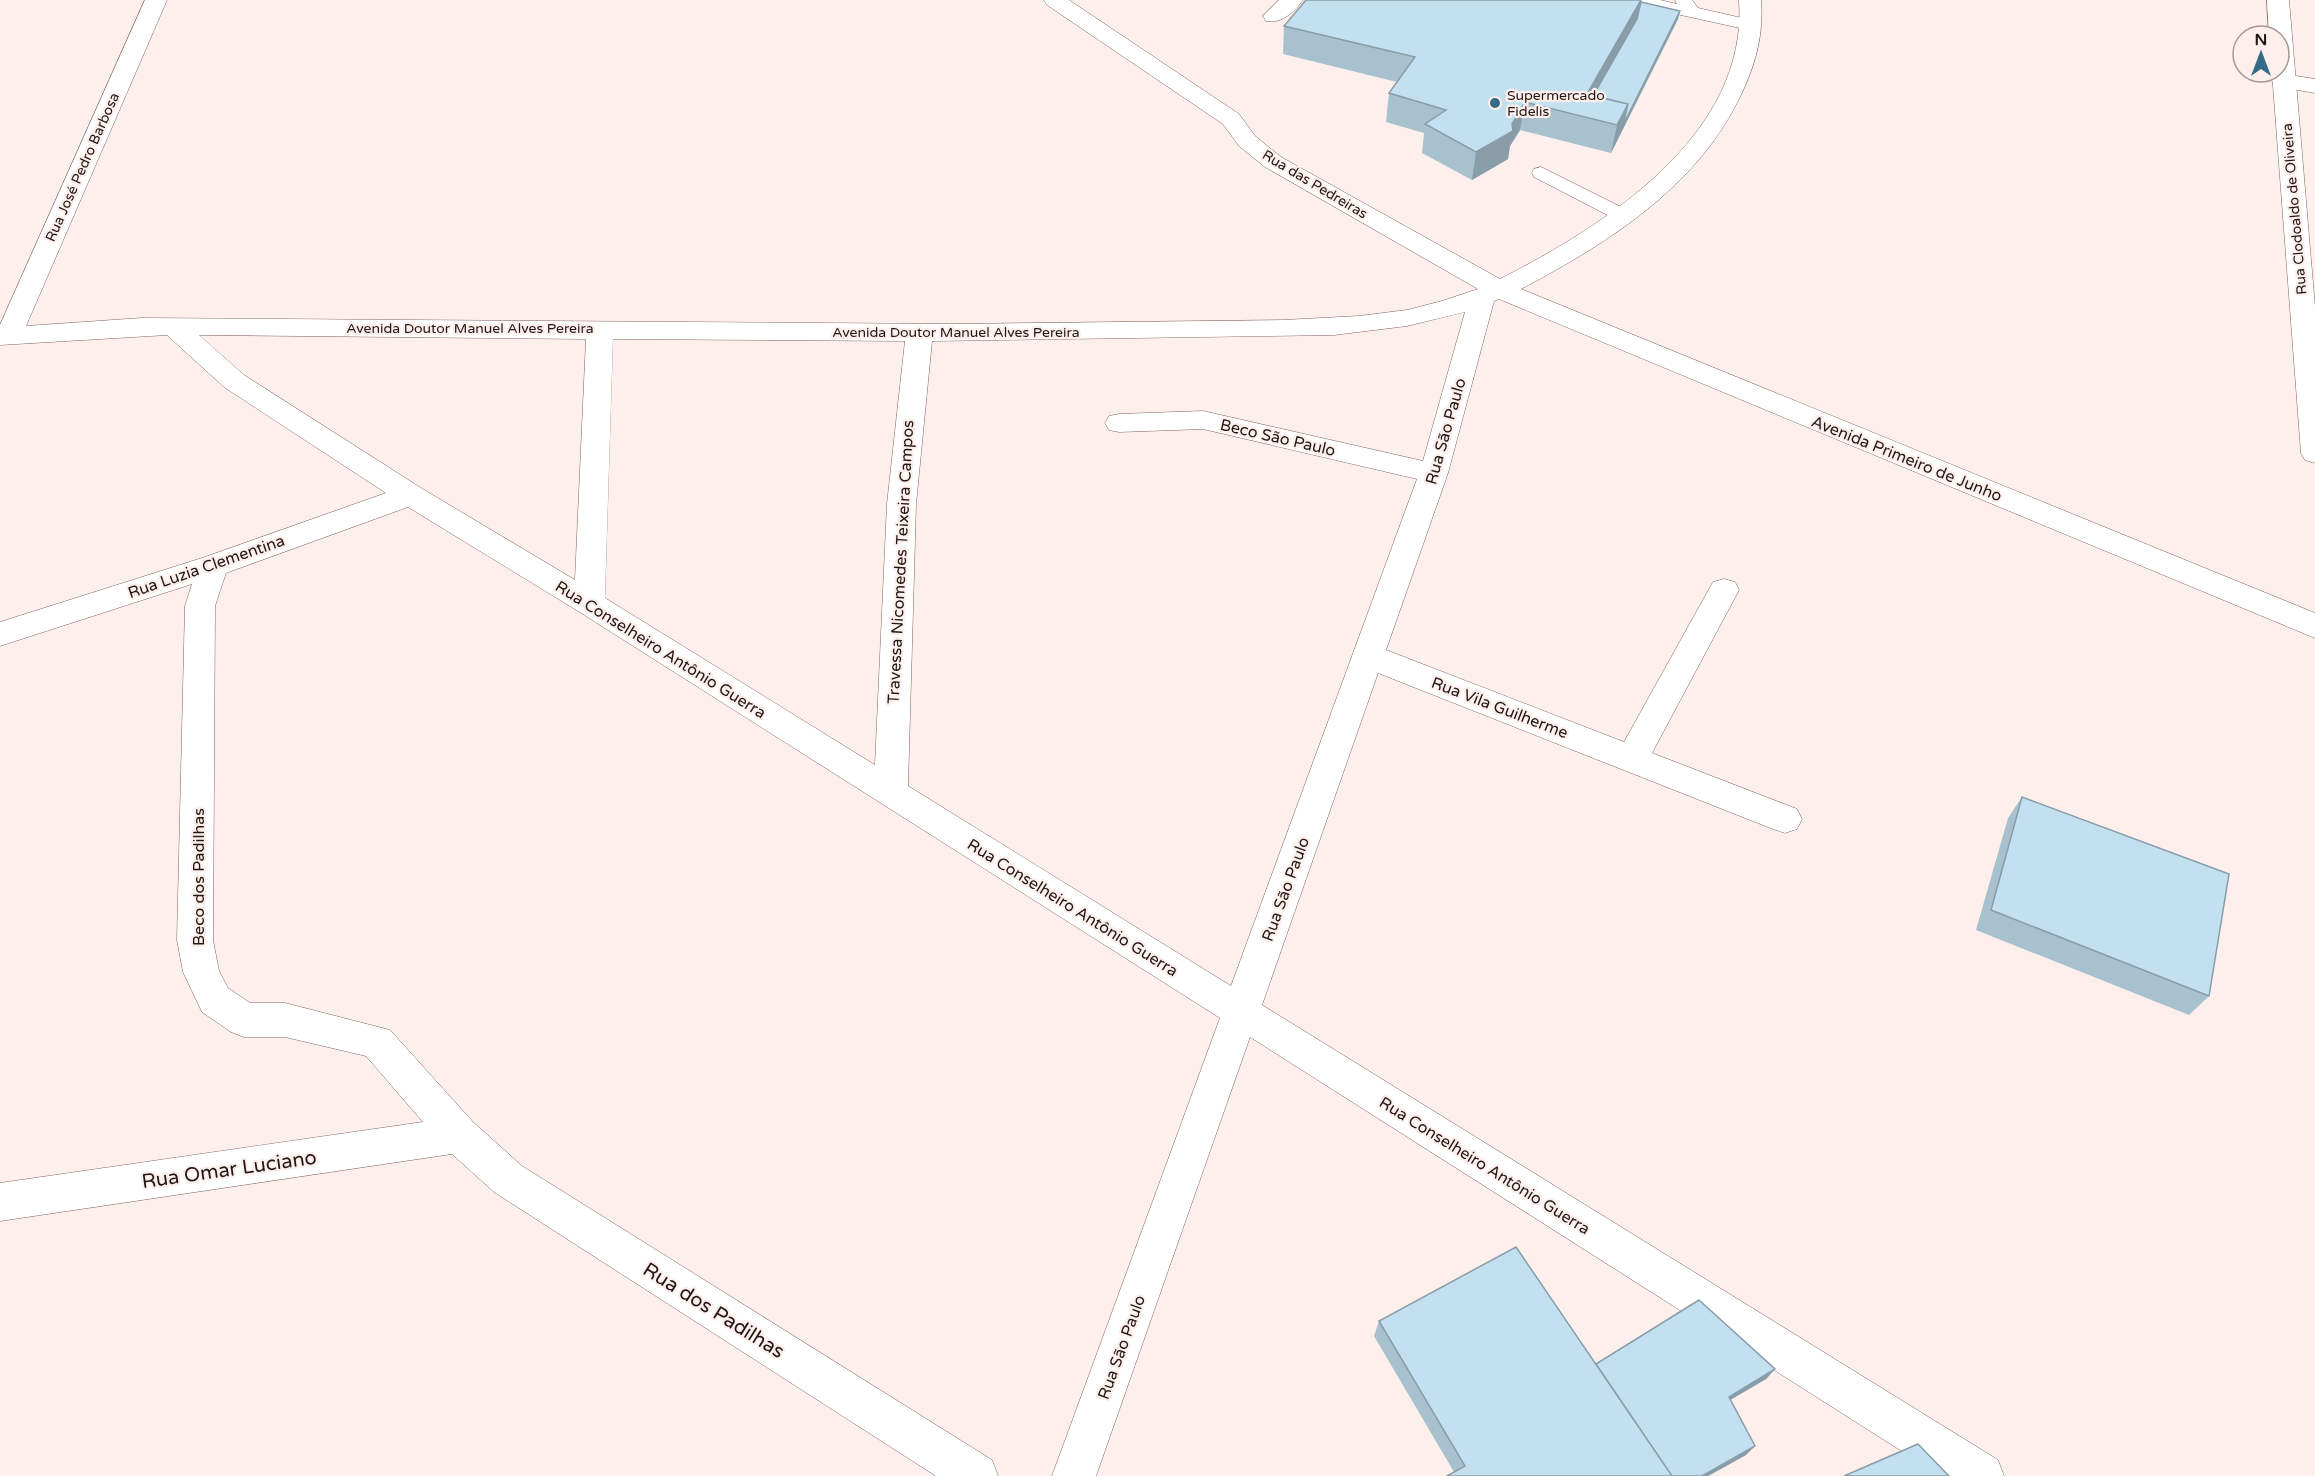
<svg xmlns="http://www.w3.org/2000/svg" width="2315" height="1476" viewBox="0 0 2315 1476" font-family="'Varela Round',sans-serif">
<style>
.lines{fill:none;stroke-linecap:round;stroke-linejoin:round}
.service-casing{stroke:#7f635c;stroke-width:1}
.minor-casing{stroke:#7f635c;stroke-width:1}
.tertiary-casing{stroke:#7f635c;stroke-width:1}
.service{fill:#fff;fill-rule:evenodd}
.minor{fill:#fff;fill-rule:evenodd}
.tertiary{fill:#fff;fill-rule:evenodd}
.wall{fill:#a8c1ce}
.shaded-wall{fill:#889da8}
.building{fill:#c3e0f0;stroke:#889da8;stroke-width:1.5}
.poi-dot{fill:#346b86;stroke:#fdefec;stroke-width:2}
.labels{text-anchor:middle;stroke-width:4.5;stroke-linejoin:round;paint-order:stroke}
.far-poi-label{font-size:14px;fill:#221714;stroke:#fdefec;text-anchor:start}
.far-street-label{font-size:14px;fill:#221714;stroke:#fdefec}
.street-label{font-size:16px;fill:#221714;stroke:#fdefec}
.near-street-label{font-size:20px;fill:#221714;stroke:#fdefec}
</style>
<rect width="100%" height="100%" fill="#fdefec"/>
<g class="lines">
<defs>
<path id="service" d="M1629 0H1660L1677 4 1675 0H1692L1698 8 1755 21 1757 25 1755 29 1749 30 1631 4Z
M1541 167 1631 212 1634 216 1631 220H1617L1534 177 1532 173 1534 169Z"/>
<path id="minor" d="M145 0H167L26 326 142 318 951 324 1284 320 1359 316 1407 310 1442 301 1478 289 1265 167 1239 146 1223 124 1047 5 1044 0H1069L1239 114 1255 136 1281 157 1500 279C1604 226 1749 135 1739 0H1761C1764 35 1755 66 1740 97 1696 188 1608 243 1521 289L2315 613V638L1499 299 1494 301 1448 473 1386 650 1624 742 1713 582 1724 579 1735 582 1739 590 1652 753 1797 809 1802 819 1797 829 1785 833 1773 829 1378 673 1262 1005 1998 1460 2004 1476H1941L1250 1037 1096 1476H1052L1220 1018 578 611 408 507 226 573 215 606 213 940 219 971 228 988 250 1003H285L390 1030 473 1122 522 1166 992 1460 998 1476H936L494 1192 452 1154 0 1221V1183L423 1122 366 1056 285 1037H244L231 1032 202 1012 183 972 177 940 185 606 192 584 0 646V622L202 558 386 493 224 387 167 335 0 345V325ZM1465 312 1423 461 1203 411 1119 414 1109 416 1105 423 1109 430 1119 432 1203 429 1417 479 1231 986 908 786 916 504 932 341 1334 335 1407 326ZM199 335 586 339 575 580 421 488 244 375ZM613 339 905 341 887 504 875 765 605 598Z
M1279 0H1303C1294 12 1282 24 1266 21L1263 16Z
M2283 74 2315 79V93L2275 86 2272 81 2275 76Z"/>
<path id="tertiary" d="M2267 0H2289L2315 307V463L2305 460 2301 453 2272 72H2279V36H2269Z"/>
</defs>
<use href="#service" class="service-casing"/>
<use href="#minor" class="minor-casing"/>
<use href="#tertiary" class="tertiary-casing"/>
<use href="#service" class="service"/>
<use href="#minor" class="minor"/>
<use href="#tertiary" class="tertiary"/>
</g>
<path class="wall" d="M1641 0V2L1678 19 1611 153 1520 130 1510 146 1508 159 1472 180 1422 153 1424 133 1386 122 1389 93 1397 82 1283 54 1284 26Z
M2022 797 2209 996 2189 1015 1976 930 2008 818Z
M1379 1321 1596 1364 1775 1369 1766 1379 1730 1400 1746 1455 1708 1476H1447L1454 1472 1374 1336Z"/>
<path class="shaded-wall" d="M1641 0 1635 27 1582 115 1587 94Z
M1680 11 1678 19 1611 153 1617 125Z
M1525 102 1520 130 1510 146 1508 159 1472 180 1476 152 1512 124Z
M1775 1369 1766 1379 1720 1406 1729 1397Z
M1755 1446 1746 1455 1708 1476H1702Z"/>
<path class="building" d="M1306 0H1641L1587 94 1628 104 1617 125 1525 102 1512 124 1513 131 1476 152 1425 124 1446 110 1389 93 1415 57 1284 26Z
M1641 2 1680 11 1623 125 1628 104 1593 96 1637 19Z
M2022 797 2229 874 2209 996 1991 910Z
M1516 1247 1672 1476H1447L1465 1466 1379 1321Z
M1699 1300 1775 1369 1729 1397 1755 1446 1702 1476H1672L1596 1364Z
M1918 1444 1949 1476H1844Z"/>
<circle class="poi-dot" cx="1495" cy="103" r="6"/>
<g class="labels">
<g class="far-poi-label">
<text x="1507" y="100">Supermercado<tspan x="1507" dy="16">Fidelis</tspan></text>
</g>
<g class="far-street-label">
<text transform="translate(82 167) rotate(-66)" y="5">Rua José Pedro Barbosa</text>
<text transform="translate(1315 184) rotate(31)" y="5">Rua das Pedreiras</text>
<text transform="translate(2294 209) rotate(-95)" y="5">Rua Clodoaldo de Oliveira</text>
<text x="470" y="333">Avenida Doutor Manuel Alves Pereira</text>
<text x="956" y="337">Avenida Doutor Manuel Alves Pereira</text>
</g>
<g class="street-label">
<text transform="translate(1445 431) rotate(-74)" y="6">Rua São Paulo</text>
<text transform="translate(1278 437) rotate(13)" y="6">Beco São Paulo</text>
<text transform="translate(1907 458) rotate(22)" y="6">Avenida Primeiro de Junho</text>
<text transform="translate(900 562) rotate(-87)" y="6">Travessa Nicomedes Teixeira Campos</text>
<text transform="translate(206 566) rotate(-19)" y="6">Rua Luzia Clementina</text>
<text transform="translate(661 649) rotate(32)" y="6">Rua Conselheiro Antônio Guerra</text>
<text transform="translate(1500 707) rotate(21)" y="6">Rua Vila Guilherme</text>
<text transform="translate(198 877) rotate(-90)" y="6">Beco dos Padilhas</text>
<text transform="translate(1285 889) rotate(-70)" y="6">Rua São Paulo</text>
<text transform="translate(1073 907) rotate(32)" y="6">Rua Conselheiro Antônio Guerra</text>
<text transform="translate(1485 1165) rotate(32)" y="6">Rua Conselheiro Antônio Guerra</text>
<text transform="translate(1121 1347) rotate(-70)" y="6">Rua São Paulo</text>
</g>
<g class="near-street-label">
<text transform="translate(229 1169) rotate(-8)" y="7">Rua Omar Luciano</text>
<text transform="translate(714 1310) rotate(32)" y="7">Rua dos Padilhas</text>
</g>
</g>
<g transform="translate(2261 54)"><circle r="28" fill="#fdefec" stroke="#a59996" stroke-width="1.5"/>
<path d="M0-4.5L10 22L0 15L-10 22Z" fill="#346b86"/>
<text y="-9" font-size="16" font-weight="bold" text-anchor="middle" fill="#221714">N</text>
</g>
</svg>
